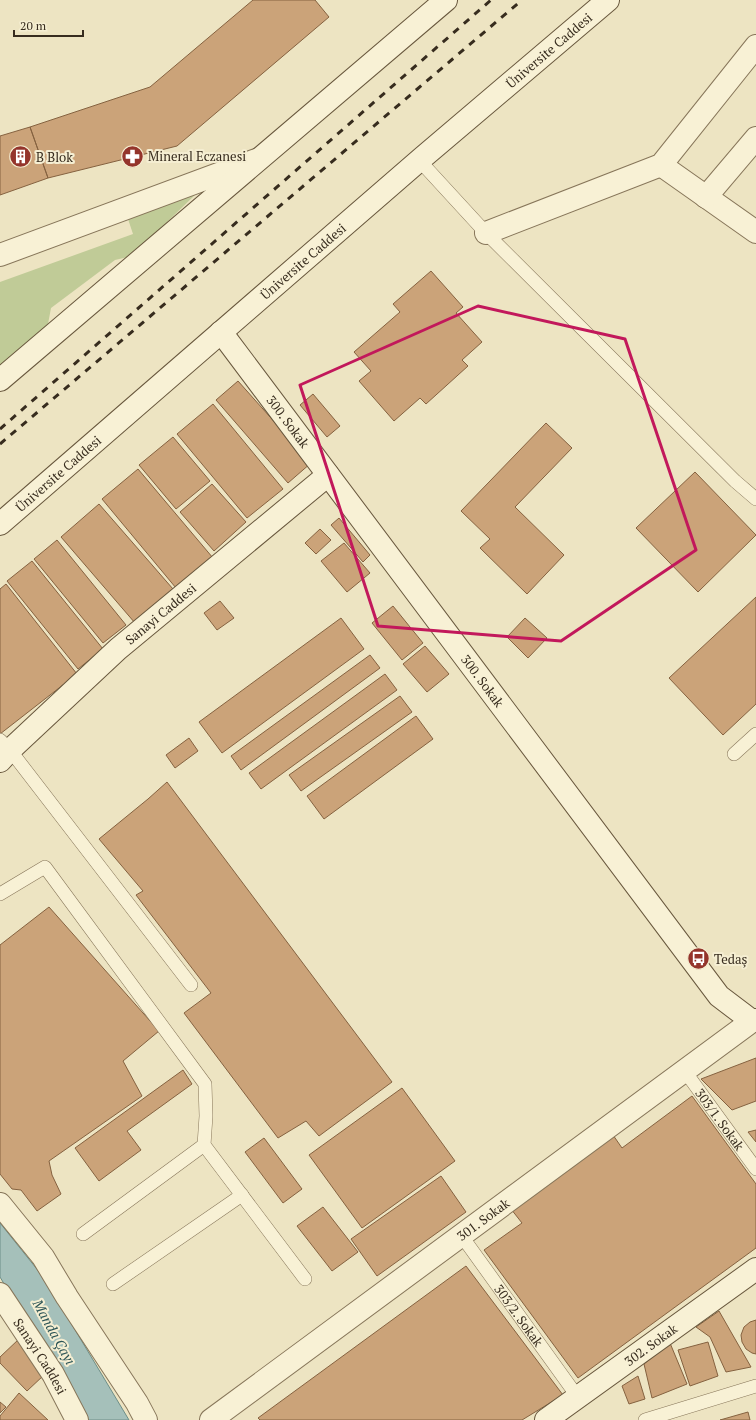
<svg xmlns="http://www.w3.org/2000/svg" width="756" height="1420" viewBox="0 0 756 1420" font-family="'PT Serif',serif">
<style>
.green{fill:#c0cb97}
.water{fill:#a5c0ba;stroke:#6c8e88}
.building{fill:#cba379;stroke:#856240}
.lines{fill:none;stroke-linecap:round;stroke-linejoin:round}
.lane-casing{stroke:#87765a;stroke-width:14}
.street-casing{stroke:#87765a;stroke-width:24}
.secondary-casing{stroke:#68573d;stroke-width:24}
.lane{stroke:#f8f1d5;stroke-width:13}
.street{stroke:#f8f1d5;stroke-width:22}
.secondary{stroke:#f8f1d5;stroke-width:22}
.rail{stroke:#372c1e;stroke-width:3;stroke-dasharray:7 7;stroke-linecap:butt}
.marked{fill:none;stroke:#c2185b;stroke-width:3;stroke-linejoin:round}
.labels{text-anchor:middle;stroke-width:4;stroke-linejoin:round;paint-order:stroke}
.street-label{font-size:13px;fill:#372c1e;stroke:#f5eed2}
.poi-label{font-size:13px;fill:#372c1e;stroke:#f5eed2;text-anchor:start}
.water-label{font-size:14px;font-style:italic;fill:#2d5556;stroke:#f5eed2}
</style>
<rect width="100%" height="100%" fill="#ede4c2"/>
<path class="green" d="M198 192 132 256 115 260 51 308 48 324 0 368V282L133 234 128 219Z"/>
<path class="water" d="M0 1223 44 1278 129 1420H85L0 1277Z"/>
<path class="building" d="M253 0H315L329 17 177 146 48 178 30 127 150 87Z
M30 127 48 178 0 195V136Z
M431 271 463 307 456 313 482 342 462 360 468 366 426 404 420 398 394 421 359 381 371 371 354 352 400 312 393 304Z
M238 381 311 463 288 483 216 400Z
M313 394 340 426 327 437 300 405Z
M213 404 283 489 247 518 177 434Z
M546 423 572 448 515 507 564 555 527 594 480 548 490 539 461 511Z
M173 437 210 481 176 509 139 465Z
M138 469 213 558 176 588 102 499Z
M695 472 756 535 698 592 636 528Z
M212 484 246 522 214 551 180 512Z
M99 504 173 589 135 623 61 537Z
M339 518 370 555 363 562 331 525Z
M320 529 331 540 316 554 305 543Z
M57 540 126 625 103 643 34 559Z
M344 543 370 573 347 592 321 561Z
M32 561 103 649 78 669 7 581Z
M6 584 77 674 0 734V589Z
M756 597V704L723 735 669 678Z
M220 601 234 618 217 630 204 613Z
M393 606 423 643 402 660 372 623Z
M341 618 364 649 222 753 199 722Z
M525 618 547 638 528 658 507 637Z
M425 646 449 674 427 692 403 664Z
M370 655 380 668 241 770 231 756Z
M385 674 397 690 261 789 249 773Z
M400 696 412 712 301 791 289 775Z
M416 716 433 739 324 819 307 796Z
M189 738 198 751 175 768 166 755Z
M167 782 392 1082 319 1136 306 1121 278 1138 184 1013 211 993 136 895 143 891 99 839 148 799Z
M49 907 159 1031 123 1061 142 1096 49 1161 52 1175 61 1194 37 1211 21 1190 12 1189 0 1174V945Z
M756 1058V1101L732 1110 701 1079Z
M183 1070 192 1084 127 1131 141 1150 99 1181 75 1148Z
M402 1088 455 1161 362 1228 309 1155Z
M692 1096 756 1184V1248L578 1378 484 1250 522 1223 511 1209 613 1135 622 1148Z
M756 1130V1142L748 1132Z
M264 1138 302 1189 283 1203 245 1152Z
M441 1176 466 1212 377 1276 351 1239Z
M323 1207 358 1252 332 1271 297 1226Z
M466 1266 563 1395 522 1420H260L258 1418Z
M719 1311 751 1367 726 1372 710 1337 696 1327Z
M756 1320V1354L752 1353 746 1349 742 1342 741 1335 744 1327 750 1322Z
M19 1339 44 1375 27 1391 0 1363V1357Z
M708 1342 718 1376 690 1386 678 1350Z
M670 1343 687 1384 652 1398 644 1364Z
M638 1376 645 1399 629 1404 622 1386Z
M19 1393 48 1420H0V1416Z
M0 1402 6 1407 0 1413Z
M748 1412 750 1420H720Z"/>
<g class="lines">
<defs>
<g id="lane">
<path d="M419 160 486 233 735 481 756 499"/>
<path d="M0 740 10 750 191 985"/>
<path d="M734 754 756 734"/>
<path d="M0 894 45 867 205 1084 206 1116 204 1145 305 1279"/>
<path id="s1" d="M684 1070 756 1169"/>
<path d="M83 1234 204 1145"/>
<path id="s2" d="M461 1235 577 1396"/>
<path d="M113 1284 242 1195"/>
<path d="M645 1420 756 1386"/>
</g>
<g id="street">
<path d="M661 165 756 232"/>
<path d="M706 197 756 138"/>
<path d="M486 233 661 165 756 46"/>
<path d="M0 255 256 160"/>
<path d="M0 1204 43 1257 67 1297 137 1403 146 1420"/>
<path id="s3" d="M0 1294 53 1374 77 1420"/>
<path id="s4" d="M211 1420 752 1021"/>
</g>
<g id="secondary">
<path id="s5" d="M221 332 719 996 752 1021 756 1020"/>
<path d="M0 380 446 0"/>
<path id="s6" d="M0 524 422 158 608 0"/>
<path id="s7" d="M0 761 10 750 118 649 328 475"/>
<path id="s8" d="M546 1420 756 1269"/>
</g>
</defs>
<use href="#lane" class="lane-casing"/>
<use href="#street" class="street-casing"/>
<use href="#secondary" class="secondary-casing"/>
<use href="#lane" class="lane"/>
<use href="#street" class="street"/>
<use href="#secondary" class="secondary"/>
<path class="rail" d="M0 429 491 0
M0 444 522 0"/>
</g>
<path class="marked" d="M478 306 625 339 696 550 561 641 378 626 300 385Z"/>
<defs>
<symbol id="pharmacy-disc" viewBox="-11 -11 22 22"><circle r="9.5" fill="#94342b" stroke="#f5eed2"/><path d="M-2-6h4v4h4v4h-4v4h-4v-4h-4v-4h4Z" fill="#fff"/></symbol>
<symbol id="building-disc" viewBox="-11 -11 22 22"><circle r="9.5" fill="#94342b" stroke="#f5eed2"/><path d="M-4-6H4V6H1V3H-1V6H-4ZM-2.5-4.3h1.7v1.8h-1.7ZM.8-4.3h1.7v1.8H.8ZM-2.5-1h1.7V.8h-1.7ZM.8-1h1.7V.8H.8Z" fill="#fff"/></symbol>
<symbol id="bus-disc" viewBox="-11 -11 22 22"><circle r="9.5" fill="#94342b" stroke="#f5eed2"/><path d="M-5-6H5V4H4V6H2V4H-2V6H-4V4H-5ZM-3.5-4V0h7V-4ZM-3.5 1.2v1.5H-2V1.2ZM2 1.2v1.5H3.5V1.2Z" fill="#fff"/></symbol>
</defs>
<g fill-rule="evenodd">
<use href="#pharmacy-disc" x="120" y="144" width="25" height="25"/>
<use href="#building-disc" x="8" y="144" width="25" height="25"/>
<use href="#bus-disc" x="686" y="946" width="25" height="25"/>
</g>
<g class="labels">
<g class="street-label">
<text dy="5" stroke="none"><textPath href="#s6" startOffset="725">Üniversite Caddesi</textPath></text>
<text dy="5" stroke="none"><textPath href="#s6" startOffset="401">Üniversite Caddesi</textPath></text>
<text dy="5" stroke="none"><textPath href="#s5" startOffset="112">300. Sokak</textPath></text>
<text dy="5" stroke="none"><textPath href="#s6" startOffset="77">Üniversite Caddesi</textPath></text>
<text dy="5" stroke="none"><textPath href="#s7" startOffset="218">Sanayi Caddesi</textPath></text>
<text dy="5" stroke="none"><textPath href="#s5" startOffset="436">300. Sokak</textPath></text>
<text dy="5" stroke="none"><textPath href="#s1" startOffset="61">303/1. Sokak</textPath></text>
<text dy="5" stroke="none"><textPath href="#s4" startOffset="338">301. Sokak</textPath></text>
<text dy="5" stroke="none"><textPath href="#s2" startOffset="99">303/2. Sokak</textPath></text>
<text dy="5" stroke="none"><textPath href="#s8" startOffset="129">302. Sokak</textPath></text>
<text dy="5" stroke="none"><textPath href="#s3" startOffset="74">Sanayi Caddesi</textPath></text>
</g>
<g class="poi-label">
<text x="148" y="161">Mineral Eczanesi</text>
<text x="36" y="162">B Blok</text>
<text x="714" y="964">Tedaş</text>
</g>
<g class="water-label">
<text transform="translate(54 1332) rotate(61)" y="5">Manda Çayı</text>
</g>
</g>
<path d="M14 30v6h69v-6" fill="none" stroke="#372c1e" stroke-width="2"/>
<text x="20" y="30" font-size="12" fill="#372c1e" stroke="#f5eed2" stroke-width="3" paint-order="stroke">20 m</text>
</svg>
